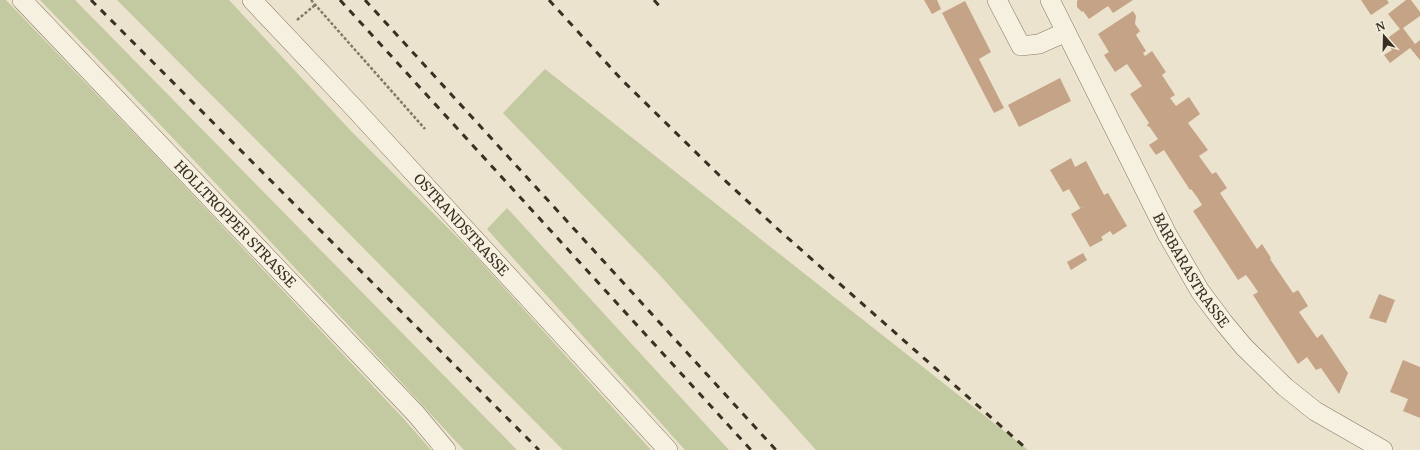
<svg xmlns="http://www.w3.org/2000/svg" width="1420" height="450" viewBox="0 0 1420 450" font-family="Merriweather,serif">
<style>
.green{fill:#c3c9a1}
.building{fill:#c5a387}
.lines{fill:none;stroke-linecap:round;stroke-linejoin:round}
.minor-casing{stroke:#877762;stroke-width:20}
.path{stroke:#877762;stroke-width:2.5;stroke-dasharray:3 2;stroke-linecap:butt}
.minor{stroke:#f6f0e0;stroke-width:19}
.rail{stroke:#392f23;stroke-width:3;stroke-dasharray:7 7;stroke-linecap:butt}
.labels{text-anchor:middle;stroke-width:4;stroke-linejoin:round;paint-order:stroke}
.street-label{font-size:14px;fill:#392f23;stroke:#f3eddc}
</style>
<rect width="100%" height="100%" fill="#ebe3cd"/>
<path class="green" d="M0 0H6L155 155 403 418 431 450H0Z
M40 0H75L517 450H464C324 299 184 147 40 0Z
M117 0H229L351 131 470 250 651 450H563L304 188Z
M545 69 1028 450H816L657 272 503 113Z
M507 208 729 450H685L487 229Z"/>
<path class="building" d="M924 0H937L941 9 932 14Z
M1078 0H1133L1113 13 1108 6 1089 19 1083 11 1082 12 1077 7V1Z
M1361 0H1387L1389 3 1371 15Z
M1406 0H1411L1420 12V16L1403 28 1415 44 1420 40V60L1410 48 1390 63 1384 55 1392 50 1385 40 1400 29 1388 14Z
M965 1 991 52 979 59 1004 108 994 113 942 13Z
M1133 11 1136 16 1135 24 1140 31 1136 35 1146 51 1143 53 1145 56 1152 51 1166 72 1162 75 1175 95 1170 98 1176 106 1189 97 1200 114 1188 123 1208 150 1199 156 1212 174 1216 172 1227 188 1220 193 1257 249 1262 244 1271 258 1270 259 1293 293 1298 290 1308 306 1299 312 1317 338 1322 334 1348 373 1339 394 1321 368 1316 370 1307 357 1298 364 1253 295 1258 292 1252 283 1246 275 1238 280 1193 211 1202 205 1197 197 1191 189 1190 190 1164 150 1156 155 1149 145 1158 139 1149 126 1148 127 1147 125 1149 123 1130 94 1142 86 1127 64 1115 72 1104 55 1109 52 1098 34Z
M1060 78 1071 101 1019 127 1008 105Z
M1071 158 1075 167 1086 161 1104 195 1108 193 1127 226 1113 235 1110 231 1101 237 1103 240 1090 247 1071 214 1084 206 1080 208 1069 189 1063 192 1050 170Z
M1083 253 1087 260 1071 270 1067 262Z
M1379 294 1395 300 1386 323 1369 318Z
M1403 360 1420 367V418L1403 411 1408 399 1390 392Z"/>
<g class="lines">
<defs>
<g id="minor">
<path id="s1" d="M22 0 416 414 446 450"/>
<path id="s2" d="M252 0 355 109 668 450"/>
<path d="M997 0 1021 46 1039 44 1066 32"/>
<path id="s3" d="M1050 0 1167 234 1200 291 1224 323 1244 347 1285 387 1315 411 1383 450"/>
</g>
</defs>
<use href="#minor" class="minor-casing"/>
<path class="path" d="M311 0 425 129
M297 20 315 5"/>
<use href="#minor" class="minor"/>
<path class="rail" d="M91 0 539 450
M340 0 751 450
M365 0 776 450
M549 0 622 80 719 175 781 232 1028 450
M654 0 661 8"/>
</g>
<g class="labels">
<g class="street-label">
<text dy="5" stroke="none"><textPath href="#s1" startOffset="309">HOLLTROPPER STRASSE</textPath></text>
<text dy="5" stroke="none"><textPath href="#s2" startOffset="307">OSTRANDSTRASSE</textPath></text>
<text dy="5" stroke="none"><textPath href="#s3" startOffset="305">BARBARASTRASSE</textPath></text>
</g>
</g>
<g transform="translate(1384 36) rotate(340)" stroke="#f3eddc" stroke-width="3" paint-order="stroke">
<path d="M0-3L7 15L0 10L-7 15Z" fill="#392f23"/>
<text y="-6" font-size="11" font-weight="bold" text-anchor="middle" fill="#392f23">N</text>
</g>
</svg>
